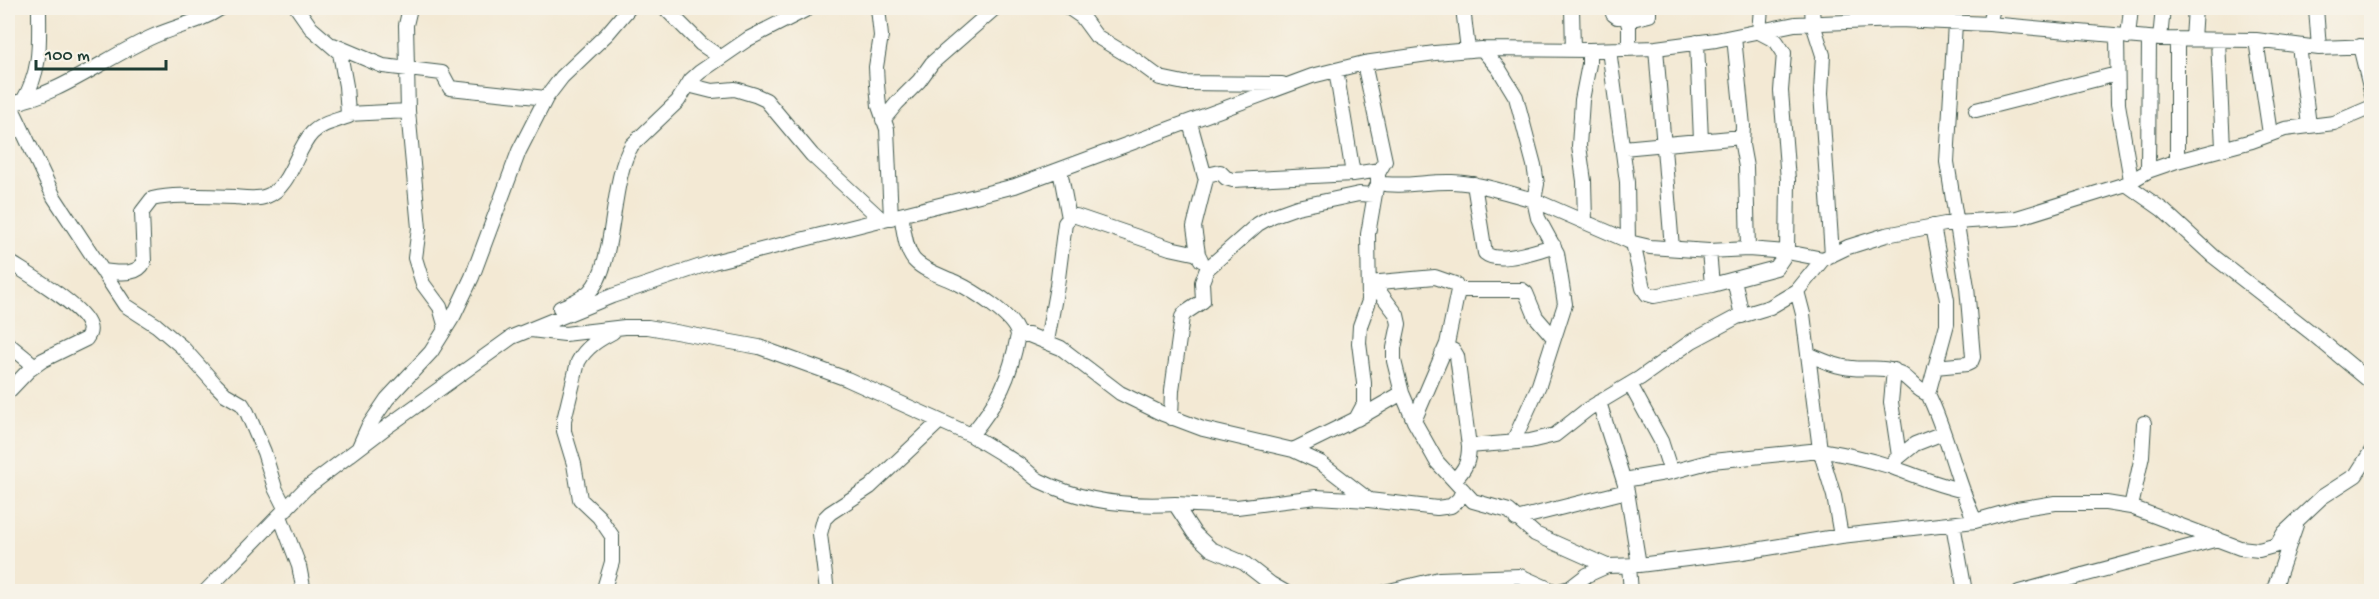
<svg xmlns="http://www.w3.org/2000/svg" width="2379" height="599" viewBox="0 0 2379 599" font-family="'Gochi Hand',sans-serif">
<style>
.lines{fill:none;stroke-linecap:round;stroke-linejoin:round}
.minor-casing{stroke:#3f574c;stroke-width:16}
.minor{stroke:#fff;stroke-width:14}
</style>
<rect width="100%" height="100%" fill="#f7f3e8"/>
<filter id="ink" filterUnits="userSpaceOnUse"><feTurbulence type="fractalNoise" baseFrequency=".0167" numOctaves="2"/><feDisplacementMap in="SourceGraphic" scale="12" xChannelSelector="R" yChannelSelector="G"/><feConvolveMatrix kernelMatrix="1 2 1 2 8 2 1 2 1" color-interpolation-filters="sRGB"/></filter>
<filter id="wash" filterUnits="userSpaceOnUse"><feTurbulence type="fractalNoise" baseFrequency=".008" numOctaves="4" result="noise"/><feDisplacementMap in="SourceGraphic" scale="24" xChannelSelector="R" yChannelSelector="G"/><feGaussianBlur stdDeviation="1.35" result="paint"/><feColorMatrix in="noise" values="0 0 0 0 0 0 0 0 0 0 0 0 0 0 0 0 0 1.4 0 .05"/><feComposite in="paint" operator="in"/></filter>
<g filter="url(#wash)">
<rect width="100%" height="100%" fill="#f3e9d4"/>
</g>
<g filter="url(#ink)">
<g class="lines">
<defs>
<path id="minor" d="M297 8 311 28 340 53 346 86 348 114 408 111 419 228 415 258 423 284 440 307 446 328
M665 8 701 44 720 57
M878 8 881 36 876 67 877 85 879 106 887 129 891 218
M1069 8 1082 17 1096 36 1134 59 1160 78 1184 83 1282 84
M1463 8 1468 50
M1572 8 1573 50
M1612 8 1613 14 1617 17 1626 16 1629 26V49
M1812 8 1813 24 1823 55 1821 93 1832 255
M2316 8 2319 48
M1628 20 1649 15V8
M1989 24 1993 8
M2117 36 2118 104 2131 180
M1734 37 1743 126 1742 145 1746 167 1748 249
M2128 37 2131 8
M2160 39 2163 8
M2193 39 2195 8
M2218 40 2223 148
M2256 40 2270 134
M1697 42 1701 141
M333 45 383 66 442 73 450 88 546 98
M2299 46 2309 125
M2360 46 2372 95
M1656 48 1672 248
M1482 49 1499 69 1516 97 1534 165 1537 184 1534 200 1633 243 1650 247 1709 251 1748 249 1787 252 1823 259
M1609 50 1627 182 1628 241
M1364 63 1385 161 1378 173V183C1402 188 1427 181 1452 182 1480 183 1507 193 1534 200L1538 218 1557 253 1565 304 1539 385 1513 442
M1336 70 1353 174 1380 170
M688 85 712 91 735 89 755 95 766 100 812 155 882 220
M23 101C42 69 39 43 39 8
M8 104C59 96 106 57 154 36 177 26 200 22 221 8
M10 104 54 197 125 305 156 325 182 347 216 385 225 394 242 404 247 412 264 452 275 488 286 510
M1976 110 2117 74
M408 111 406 25 410 8
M883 120 897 103 919 81 932 63 995 8
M1190 123 1205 177
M1623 148 1742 137
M2177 161V39
M1060 170 1069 218
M2148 171 2149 38
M1474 184 1485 253C1499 265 1536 250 1554 246
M2126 184 2163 210 2213 256 2313 334 2372 383
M901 215C904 229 905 249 914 260 924 271 942 276 955 282 972 290 1015 316 1018 335
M1585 222 1584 181 1579 146 1582 100 1589 64V50
M1633 243 1643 288 1647 294 1654 296 1712 285 1776 268 1787 252 1788 180 1781 91 1784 53 1776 41 1759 32 1761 8
M1709 251 1712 285
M1201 260 1198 254 1194 227 1207 175 1220 172 1226 178 1233 180 1353 174
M8 261C26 273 84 306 89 326 91 331 89 335 86 339L43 360 29 370 8 392
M102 271C116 272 137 277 144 262L142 212 152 199C179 193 207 197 235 197 245 198 257 200 267 196 291 187 296 149 312 133 322 123 336 121 349 116
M1734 279 1742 316
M1372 282 1397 315 1399 324 1394 348V361L1402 393 1414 421 1437 462 1473 501 1509 511 1535 534 1607 566
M1369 283 1435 277 1455 284 1458 290 1447 344 1414 421
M1458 290H1522L1526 293 1536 317 1554 338
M1797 291 1803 314 1808 354C1822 360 1836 367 1852 368 1867 370 1880 366 1894 371 1909 375 1914 390 1928 394 1948 435 1956 480 1975 521
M560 308C570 304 581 299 589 292 617 265 609 181 632 145L678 101 691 80 700 72 748 39 809 8
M531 330 565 334 625 327H648L759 347 847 379 971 435C999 401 1010 378 1018 335H1029L1061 348 1120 393 1163 414 1203 429 1293 450 1321 463 1369 500 1437 508 1451 506 1459 499 1463 490
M1047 341 1057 286 1065 223 1071 216H1076L1170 248 1198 254
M8 344 35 366
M1442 354 1450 349 1454 351 1457 356 1469 446C1469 460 1466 469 1454 480
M1808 354 1820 450C1844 454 1867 459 1889 466 1914 475 1936 485 1961 490
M1935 367 1967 364 1971 362 1973 357 1967 287 1947 162 1955 23
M1894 370 1891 402 1899 456
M1630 384 1661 441 1671 472
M1928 394 1947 324V300L1933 226
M1599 402 1627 491 1639 565
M1171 418 1172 390 1182 317 1185 313 1203 301 1202 282 1207 269 1258 224 1272 216 1297 207 1359 194 1374 195
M1357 419 1402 393
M971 435C987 445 1003 454 1018 464 1026 469 1032 477 1040 481 1083 502 1128 507 1175 504
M1469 446 1530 441 1555 435 1588 409 1640 378 1692 341 1737 317 1770 307 1797 291 1823 259 1848 247 1886 235 1956 222 2017 218 2126 184 2148 171 2177 161 2252 141 2285 129 2334 123 2372 107
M359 447 368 427 387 399 431 352 454 315 472 277 519 151 546 98 562 77 607 34 629 8
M1293 450 1356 419 1364 404V383L1359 343 1360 326 1369 301 1368 234 1376 188
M1894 461 1915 444 1943 433
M1624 480 1671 472 1712 461 1820 450 1834 496 1841 536
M2131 507 2142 456 2144 423
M280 516 299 566 304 592
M1516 519 1627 491
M1953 524 1965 592
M1629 566 1631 592
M205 592 305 489 388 426 512 337 612 296 713 262 1015 186 1312 76 1364 63 1435 53 1482 49 1589 50 1656 48 1716 40 1795 24 1899 20 1989 24 2160 39 2256 40 2319 48 2372 46
M603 592 612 562V536L599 517 580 499 574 464 564 431V420L578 362C586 347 598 340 613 332
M827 592 820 534 824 519 830 513 870 487 940 421
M1285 592 1271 584 1244 563 1211 549 1194 533 1175 504 1237 507 1316 497 1368 500
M1385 592 1439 579 1520 576 1556 592
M1556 592 1570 588 1587 575 1607 566 1639 565 1743 552 1841 536 1975 521 2017 509 2055 503H2106L2131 507 2240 548 2259 550 2277 545 2284 533 2322 497 2356 475 2372 450
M2019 592 2218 539
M2273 592 2296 525"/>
</defs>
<use href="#minor" class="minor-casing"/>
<use href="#minor" class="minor"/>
</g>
</g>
<rect width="2379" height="599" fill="none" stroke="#f7f3e8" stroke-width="30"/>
<path d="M36 60v9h130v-9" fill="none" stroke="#1f3d34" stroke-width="3"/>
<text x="45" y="60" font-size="18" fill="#1f3d34" stroke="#f7f3e8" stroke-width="4.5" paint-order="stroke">100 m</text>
</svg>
